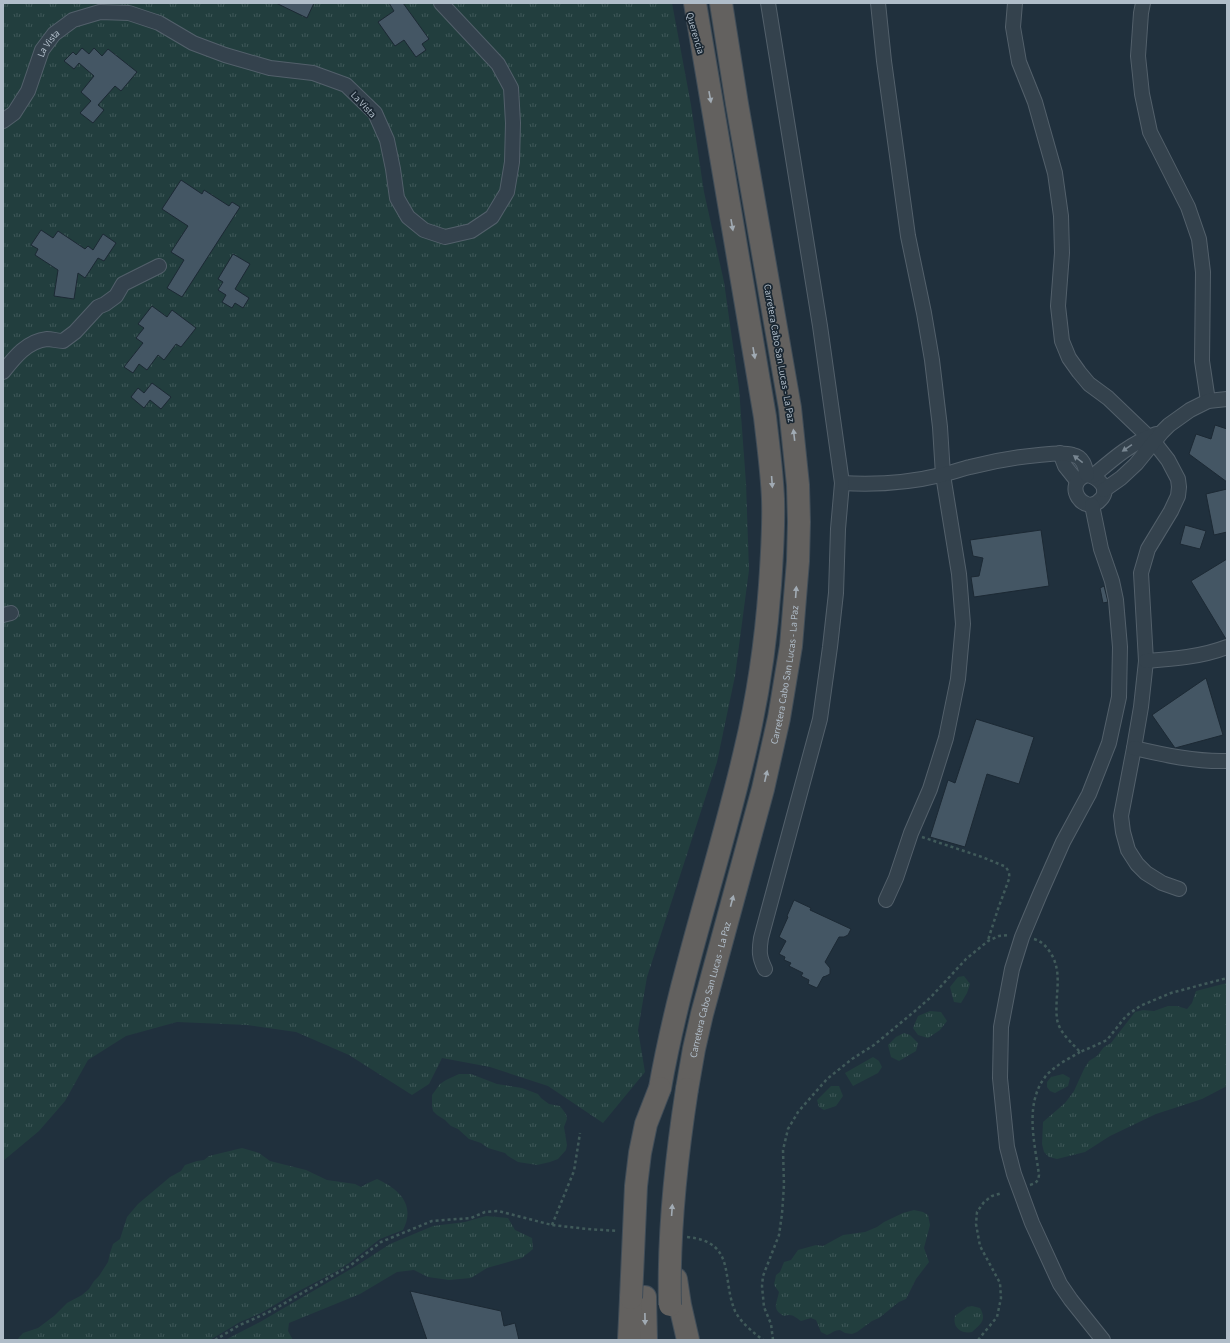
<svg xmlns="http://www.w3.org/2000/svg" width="1230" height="1343" viewBox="0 0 1230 1343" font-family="'Source Sans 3',sans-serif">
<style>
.grass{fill:url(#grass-tufts)}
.building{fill:#445664;stroke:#1c2934}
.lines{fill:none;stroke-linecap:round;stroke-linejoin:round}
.minor-casing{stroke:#53606b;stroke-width:16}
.trunk-casing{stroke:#404d58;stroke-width:24}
.path{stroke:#405a5a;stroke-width:2.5;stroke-dasharray:3 3;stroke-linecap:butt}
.minor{stroke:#34424d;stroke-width:14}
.trunk{stroke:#63615f;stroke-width:22}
.trunk-bridge-casing{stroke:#404d58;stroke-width:24;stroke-linecap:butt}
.trunk-bridge{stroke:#63615f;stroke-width:22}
.oneway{fill:#a1abb4}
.oneway2{fill:#788691}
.labels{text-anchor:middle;stroke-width:3.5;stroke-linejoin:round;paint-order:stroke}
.street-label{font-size:10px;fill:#b0bdc9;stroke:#1a2732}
</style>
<defs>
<pattern id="grass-tufts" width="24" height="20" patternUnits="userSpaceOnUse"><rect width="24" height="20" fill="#223e3e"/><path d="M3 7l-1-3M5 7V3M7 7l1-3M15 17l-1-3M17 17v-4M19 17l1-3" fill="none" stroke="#405859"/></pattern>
</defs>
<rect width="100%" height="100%" fill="#20303d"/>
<path class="grass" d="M3 3H672L691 105 704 192 724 282 739 388 746 483 749 570 735 676 717 762 647 977 638 1030 645 1072 603 1123 548 1086 490 1067 442 1058 429 1084 412 1095 349 1055 296 1032 247 1025 177 1022 126 1036 88 1060 65 1101 39 1131 3 1161Z
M964 976 970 984 967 993 961 1003 954 1002 950 987 958 977Z
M1227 983V1086L1202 1099 1156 1114 1110 1136 1085 1152 1057 1159 1049 1157 1044 1152 1042 1144 1043 1122 1065 1103 1074 1091 1084 1069 1089 1061 1097 1056 1104 1047 1111 1043 1135 1012 1143 1010 1154 1011 1168 1006H1177L1187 1009 1192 1003 1196 991Z
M930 1011 941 1012 947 1021 940 1030 928 1038 918 1035 913 1028 918 1016Z
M904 1033 910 1035 918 1043 916 1051 899 1061 891 1057 888 1045 896 1037Z
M873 1057 879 1061 882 1067 878 1073 853 1086 845 1073Z
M459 1074H471L497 1084 522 1088 538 1094 541 1098 549 1104 560 1106 566 1114 567 1119 564 1127 567 1145 566 1150 558 1159 550 1162 537 1165 518 1162 508 1156 505 1153 488 1148 481 1143 469 1139 458 1129 451 1126 445 1120 437 1115 433 1111 432 1106V1095L440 1084 446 1080Z
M1063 1074 1070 1078 1068 1086 1055 1093 1050 1091 1047 1087V1082L1051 1077Z
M831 1086H839L843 1096 836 1106 824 1110 819 1107 817 1100Z
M242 1148 259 1153 270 1161 306 1170 327 1180 355 1184 361 1187 366 1184 377 1179C399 1189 416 1205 403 1230L380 1239 349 1263 337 1271 295 1293 261 1313 240 1322 210 1340H17L23 1333 38 1328 54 1316 67 1303 82 1295 89 1289 94 1281 99 1276 108 1262 110 1253 113 1244 120 1239 127 1217 138 1204 170 1177 181 1171 185 1165 197 1161 204 1160 209 1156Z
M914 1210 923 1212 928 1215 930 1225 924 1248 929 1262 916 1279 906 1299 899 1302 879 1318 872 1321 857 1332 852 1334 845 1333 840 1330C835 1330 832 1333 827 1335L821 1332 816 1320 811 1318 801 1321C795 1317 792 1313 784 1316 771 1309 777 1303 779 1292L774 1285 776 1275 780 1272 784 1262 791 1260 798 1250 816 1245 823 1246 843 1235 865 1232 877 1227 884 1222 903 1213Z
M486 1216 508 1218 515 1230 532 1238 533 1249 522 1258 487 1268 471 1278 449 1280 428 1277 414 1270 397 1272 360 1294 289 1323 288 1331 293 1340H225L260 1322 356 1266 390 1244 433 1226 465 1222Z
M972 1306 980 1308C987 1320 981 1324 972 1332 962 1334 952 1328 955 1316L967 1307Z"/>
<path class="building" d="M276 3H314L307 18Z
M389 3H403L429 39 422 44 426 50 416 57 404 40 395 46 378 22 394 11Z
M82 48 89 54 94 48 102 56 108 49 137 72 121 91 115 86 98 105 104 110 93 123 80 113 91 101 81 92 94 76 79 63 74 69 64 61 73 52 76 55Z
M181 180 202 194 204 190 229 206 232 202 240 207 182 297 167 288 184 260 171 252 188 226 162 209Z
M41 230 53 238 58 231 85 249 88 246 93 250 103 234 116 243 104 261 98 258 85 278 78 273 74 299 54 296 58 270 35 255 38 249 31 245Z
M233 254 250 264 235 289 249 298 243 308 235 303 232 308 222 302 226 295 218 290 223 282 218 279Z
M152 306 167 317 172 310 196 328 181 347 176 344 164 360 158 355 147 370 139 364 133 373 124 367 143 343 136 338 144 328 138 324Z
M152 383 171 397 161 409 150 400 144 408 131 397 138 388 144 393Z
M1215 425 1227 429V482L1189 454 1196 434 1211 439Z
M1227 489V532L1214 535 1206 494Z
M1185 525 1206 531 1200 549 1180 544Z
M1041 530 1049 586 974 597 971 577 979 576 983 558 973 556 970 540Z
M1227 559V639H1226L1191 581Z
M1104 586 1108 602 1103 603 1100 588Z
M1206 678 1223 735 1175 748 1152 715Z
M976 719 1034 737 1019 784 987 774 965 847 930 837 948 780 955 783Z
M794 900 811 908 810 910 851 929 848 935 844 937H839L825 962 830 968V974L826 976 823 977 817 988 808 984 809 980 801 976 803 973 789 966 791 963 784 960 785 957 779 954 786 941 779 937 788 917 787 916Z
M410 1291 501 1311 504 1326 515 1323 519 1340H427Z"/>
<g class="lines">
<defs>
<g id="minor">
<path d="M878 3 884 61 908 236 924 313 932 360 940 427 943 475 959 574 963 624 958 679 946 738 930 789 911 833 896 878 886 900"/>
<path d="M1015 3 1013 27 1019 62 1035 102 1055 173 1061 216 1062 253 1058 306 1062 341 1069 358 1079 372 1089 384 1108 398 1154 442 1168 460 1178 479 1179 487 1178 496 1171 511 1148 549 1141 573 1146 661 1141 707 1134 748 1121 816 1123 832 1128 850 1137 864 1146 873 1162 883 1179 889"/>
<path d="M1143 3 1141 13 1138 56 1142 94 1150 132 1188 207 1199 239 1203 272 1202 361 1208 401"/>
<path id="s1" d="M3 121 14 113 28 91 42 50 54 34 73 20 100 12 129 13 159 23 193 43 225 55 270 68 313 73 346 85 375 113 387 140 393 169 397 198 408 217 424 230 445 237 471 231 492 217 507 192 512 162 513 123 511 88 498 64 441 3"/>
<path d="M3 372C14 358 27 341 47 339 52 339 58 341 63 341L75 332 98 307 105 304 116 296 123 284 159 266"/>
<path d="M1060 453 1065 466 1077 481"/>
<path d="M1087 475C1098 477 1111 489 1101 499 1085 518 1061 484 1087 475Z"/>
<path d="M1093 476C1113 459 1131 443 1156 434"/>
<path d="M842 483C875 485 908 483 941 475 951 473 961 469 970 467 993 461 1016 457 1039 455 1050 454 1062 452 1073 455 1083 457 1085 466 1087 475"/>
<path d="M1104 490 1121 478 1136 464 1162 432 1169 425 1190 410 1208 401 1227 399"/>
<path d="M1092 505 1101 549 1112 581 1116 600 1120 647 1119 697 1109 743 1089 794 1063 842 1040 894 1022 937 1012 969 1001 1027 1000 1078 1007 1147 1014 1174 1032 1223 1060 1284 1071 1300 1103 1340"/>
<path d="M3 615 11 613"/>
<path d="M1146 661C1173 659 1201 657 1227 647"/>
<path d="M1134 748C1164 755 1196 762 1227 761"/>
<path d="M765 969C759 957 759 951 761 938L820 719 830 647 836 593 838 529 842 483 820 326 768 3"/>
</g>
<g id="trunk">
<path d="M660 1088C680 974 719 864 745 751 758 697 766 641 770 585 772 556 774 528 773 499 772 472 768 444 765 417L695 3"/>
<path id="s2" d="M687 1089 694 1049 702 1014 763 789 779 718 791 646 798 561 799 522 798 485 790 408 737 104 721 3"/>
<path d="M676 1279 680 1305 688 1340"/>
<path d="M645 1297 646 1340"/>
<path d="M629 1340 631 1298"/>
</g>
</defs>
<use href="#minor" class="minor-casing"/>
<use href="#trunk" class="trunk-casing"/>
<path class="path" d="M922 837 982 857 1004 866C1008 869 1010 873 1009 879L998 909 988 940
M1034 939C1041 941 1046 946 1050 952 1064 973 1054 996 1057 1019 1059 1032 1071 1042 1080 1052L1094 1046 1107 1040 1126 1016 1140 1006 1171 993 1227 978
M1030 1185C1036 1183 1038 1182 1039 1175 1035 1144 1024 1105 1045 1077 1054 1066 1068 1059 1080 1052
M552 1225 574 1171 580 1133
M687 1237C737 1242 721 1278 735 1311 741 1323 753 1332 763 1340
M215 1340 238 1326 271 1311 351 1265 381 1242 432 1221 471 1218 485 1212 498 1211 552 1225 587 1229 618 1231
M773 1340 771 1324 764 1307 762 1286 763 1276 779 1235 782 1214 784 1185 783 1150 788 1129 798 1112 827 1079 852 1059 874 1045 915 1011 931 997 966 959 988 941 999 936 1009 935
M978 1340 997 1317 1001 1298 1000 1283 980 1246 976 1224 977 1212 984 1202 992 1196 1002 1193"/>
<use href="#minor" class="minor"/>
<use href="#trunk" class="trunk"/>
<defs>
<path id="trunk-bridge" d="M631 1298 636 1186 640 1153 646 1124 660 1088
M670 1305C668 1232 676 1160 687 1089"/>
</defs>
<use href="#trunk-bridge" class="trunk-bridge-casing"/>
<use href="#trunk-bridge" class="trunk-bridge"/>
</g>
<defs><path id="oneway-solid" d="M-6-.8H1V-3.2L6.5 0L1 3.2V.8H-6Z"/></defs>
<g class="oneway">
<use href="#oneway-solid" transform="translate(710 97) rotate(80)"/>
<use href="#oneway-solid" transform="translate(732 225) rotate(80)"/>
<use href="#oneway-solid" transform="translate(754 353) rotate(80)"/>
<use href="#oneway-solid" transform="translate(794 435) rotate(-97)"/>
<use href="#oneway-solid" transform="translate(772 482) rotate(86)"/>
<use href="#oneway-solid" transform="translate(796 592) rotate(-86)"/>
<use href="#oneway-solid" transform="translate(766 776) rotate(-77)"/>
<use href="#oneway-solid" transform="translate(732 901) rotate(-75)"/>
<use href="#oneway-solid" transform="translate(672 1210) rotate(-86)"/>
<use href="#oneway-solid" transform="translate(645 1319) rotate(89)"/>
</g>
<g class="oneway2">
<use href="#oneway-solid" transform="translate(1127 448) rotate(146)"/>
<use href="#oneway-solid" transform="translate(1078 459) rotate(-142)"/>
</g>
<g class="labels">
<g class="street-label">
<text transform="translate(696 33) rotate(74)" y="4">Querencia</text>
<text dy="4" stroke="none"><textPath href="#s1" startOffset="92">La Vista</textPath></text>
<text transform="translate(364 104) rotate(47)" y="4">La Vista</text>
<text transform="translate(780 353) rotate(80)" y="4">Carretera Cabo San Lucas - La Paz</text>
<text dy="4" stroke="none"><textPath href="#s2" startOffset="426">Carretera Cabo San Lucas - La Paz</textPath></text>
<text dy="4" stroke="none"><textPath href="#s2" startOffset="102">Carretera Cabo San Lucas - La Paz</textPath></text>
</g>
</g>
<rect width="1230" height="1343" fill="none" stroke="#b0bdc9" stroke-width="8"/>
</svg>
